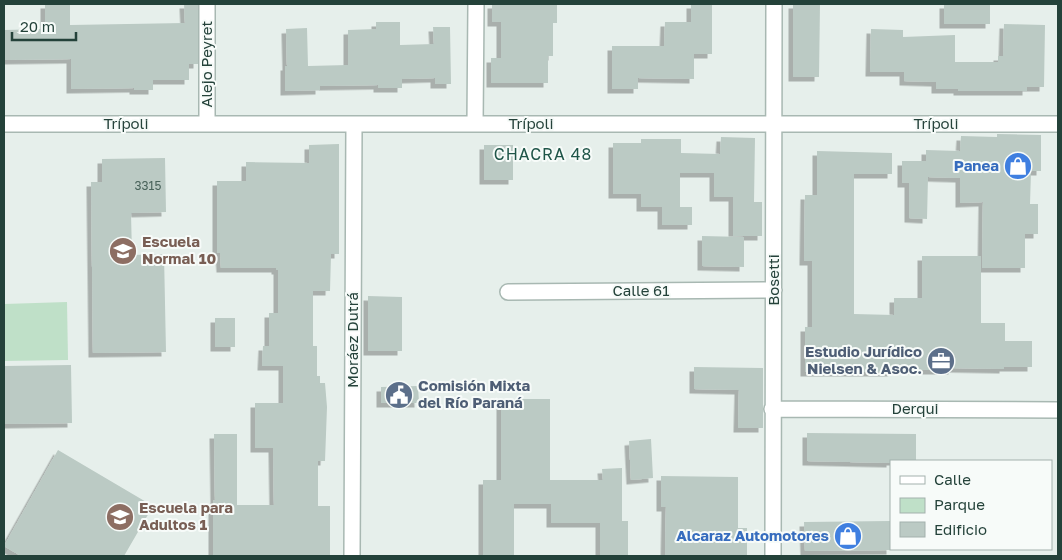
<svg xmlns="http://www.w3.org/2000/svg" width="1062" height="560" viewBox="0 0 1062 560" font-family="'Golos Text',sans-serif">
<style>
.green{fill:#bfe0c8}
.building{fill:#bbcac4;filter:url(#shadow)}
.lines{fill:none;stroke-linecap:round;stroke-linejoin:round}
.minor-casing{stroke:#a8b8b2;stroke-width:18}
.minor{stroke:#fff;stroke-width:15}
.labels{text-anchor:middle;stroke-width:4;stroke-linejoin:round;paint-order:stroke}
.number-label{font-size:12px;fill:#4a645c}
.street-label{font-size:15px;fill:#24423a;stroke:#f7fbf9}
.shop-label{font-size:15px;font-weight:bold;fill:#366cbe;stroke:#f7fbf9;text-anchor:end}
.education-label{font-size:15px;font-weight:bold;fill:#785e54;stroke:#f7fbf9;text-anchor:start}
.service-label{font-size:15px;font-weight:bold;fill:#4e5e75;stroke:#f7fbf9;text-anchor:end}
.neighbourhood-label{font-size:16px;letter-spacing:1px;fill:#1f5548;stroke:#f7fbf9}
</style>
<defs>
<filter id="shadow"><feDropShadow dx="-4.5" dy="4.5" stdDeviation="0" flood-color="#0004"/></filter>
</defs>
<rect width="100%" height="100%" fill="#e6efeb"/>
<path class="green" d="M67 302 68 360 4 361V304Z"/>
<path class="building" d="M45 4H70V25L185 23 184 4H198V64H189V80H153V90H134V88L71 89V59L4 60V30L45 29Z
M492 4H557V23H553V56H548V83H491V58H501V22H492Z
M691 4H712V54H694V79L638 78V89H612V46H664L665 22H691Z
M793 4H820L819 77H793Z
M944 4H990V24H944Z
M376 22H400V45L434 44 433 27H450L451 84H435V78L402 79V88H378V85L320 86V90L285 91V66H287L286 29 307 28 308 66 348 65V30L376 29Z
M1004 24 1045 25 1044 87H1027V91H958V89H936V82L904 81V72H870L871 29 903 30V37L955 35V62H998V56H1003Z
M997 134 1041 135V171H1031L1030 204H1038V234H1025V268H982L983 202 960 203V178L928 177 927 219 909 218V183H902V161H926V150L960 151 961 136 997 137Z
M721 137 755 138 754 202H762V236H733V197H714V173H680V207H692V225H662V207H641V194H613V143H641V139H681V153L720 154Z
M339 144V254H331L330 291H313V346H317V376H320V383H325L327 407 325 461H318V506H330V556H213V501L215 500 214 434H237V505H274L273 448H255V403H283V366H262L263 346H269V313H278V270H276V268H221L220 253H217V181H246V162L309 163V145Z
M484 145H513V180H484Z
M817 151 892 153V174H854V314L894 315V298H922V256H981V323H1005V341H1032V367H1004V369L953 368V370H893L892 372H805V327H812V261H804L805 195H817Z
M165 158 166 212 131 213 132 255 164 254 166 352 93 353 91 182H102V159Z
M702 236 744 237V267L702 266Z
M368 296 402 297V351H368Z
M215 318H235V347H215Z
M71 365 72 423 4 424V366Z
M694 367 763 368V428H738L739 390 694 389Z
M418 386 419 403H381V387Z
M501 399H550V480H603L602 469 622 468V521H628V556H600V523H551V504H514V556H483V480H501Z
M807 433 916 434V461H891V463L807 461Z
M651 439 653 478 631 480 629 441Z
M58 450 153 506 124 556H21L4 546Z
M661 476 738 477V528H747V556H665L666 507H661Z
M891 521V550L805 551 804 522Z"/>
<g class="lines">
<defs>
<path id="minor" d="M4 124H1058
M207 124V4
M475 124 476 4
M508 292 774 290
M772 409 1058 410
M352 556 354 124
M773 556 774 4"/>
</defs>
<use href="#minor" class="minor-casing"/>
<use href="#minor" class="minor"/>
</g>
<defs>
<symbol id="shop-disc" viewBox="-11 -11 22 22"><circle r="9.5" fill="#3f7fe0" stroke="#f7fbf9"/><path d="M-5-2.5h2.3a2.7 3.5 0 0 1 5.4 0H5L5.5 6h-11ZM-1.5-2.5h3a1.5 2.3 0 0 0-3 0Z" fill="#fff"/></symbol>
<symbol id="school-disc" viewBox="-11 -11 22 22"><circle r="9.5" fill="#8d6e63" stroke="#f7fbf9"/><path d="M0-5L7-2L0 1L-7-2ZM-4 1L0 2.5L4 1V4Q0 6-4 4Z" fill="#fff"/></symbol>
<symbol id="office-disc" viewBox="-11 -11 22 22"><circle r="9.5" fill="#5c6f8a" stroke="#f7fbf9"/><path d="M-6-3h4V-5.5h4V-3h4V5H-6ZM-1-4.5V-3h2v-1.5ZM-6 0V1H6V0Z" fill="#fff"/></symbol>
<symbol id="civic-disc" viewBox="-11 -11 22 22"><circle r="9.5" fill="#5c6f8a" stroke="#f7fbf9"/><path d="M-.6-6.5H3V-4.5H.6V-3L4-1V1h2V6H-6V1h2V-1L-.6-3ZM-1.2 2.5V6h2.4V2.5Z" fill="#fff"/></symbol>
</defs>
<g fill-rule="evenodd">
<use href="#shop-disc" x="1002" y="150" width="32" height="32"/>
<use href="#school-disc" x="107" y="235" width="32" height="32"/>
<use href="#office-disc" x="925" y="345" width="32" height="32"/>
<use href="#civic-disc" x="383" y="379" width="32" height="32"/>
<use href="#school-disc" x="104" y="501" width="32" height="32"/>
<use href="#shop-disc" x="832" y="520" width="32" height="32"/>
</g>
<g class="labels">
<g class="number-label">
<text x="148" y="190">3315</text>
</g>
<g class="street-label">
<text transform="translate(207 64) rotate(-90)" y="5">Alejo Peyret</text>
<text x="126" y="129">Trípoli</text>
<text x="531" y="129">Trípoli</text>
<text x="936" y="129">Trípoli</text>
<text transform="translate(774 280) rotate(-90)" y="5">Bosetti</text>
<text x="641" y="296">Calle 61</text>
<text transform="translate(353 340) rotate(-90)" y="5">Moráez Dutrá</text>
<text x="915" y="414">Derqui</text>
</g>
<g class="shop-label">
<text x="999" y="171">Panea</text>
<text x="829" y="541">Alcaraz Automotores</text>
</g>
<g class="education-label">
<text x="142" y="247">Escuela<tspan x="142" dy="17">Normal 10</tspan></text>
<text x="139" y="513">Escuela para<tspan x="139" dy="17">Adultos 1</tspan></text>
</g>
<g class="service-label">
<text x="922" y="357">Estudio Jurídico<tspan x="922" dy="17">Nielsen &amp; Asoc.</tspan></text>
<text x="418" y="391" text-anchor="start">Comisión Mixta<tspan x="418" dy="17">del Río Paraná</tspan></text>
</g>
<g class="neighbourhood-label">
<text x="543" y="160">CHACRA 48</text>
</g>
</g>
<rect width="1062" height="560" fill="none" stroke="#24423a" stroke-width="10"/>
<rect x="890" y="460" width="162" height="90" fill="#f7fbf9" stroke="#a3b1ad"/>
<rect x="900" y="476" width="25" height="8" fill="#ffffff" stroke="#a3b1ad"/>
<text x="934" y="485" font-size="15" fill="#24423a">Calle</text>
<rect x="900" y="498" width="25" height="15" fill="#bfe0c8" stroke="#a3b1ad"/>
<text x="934" y="510" font-size="15" fill="#24423a">Parque</text>
<rect x="900" y="522" width="25" height="15" fill="#bbcac4" stroke="#a3b1ad"/>
<text x="934" y="535" font-size="15" fill="#24423a">Edificio</text>
<path d="M12 32v8h64v-8" fill="none" stroke="#24423a" stroke-width="2.5"/>
<text x="20" y="32" font-size="15" fill="#24423a" stroke="#f7fbf9" stroke-width="4" paint-order="stroke">20 m</text>
</svg>
